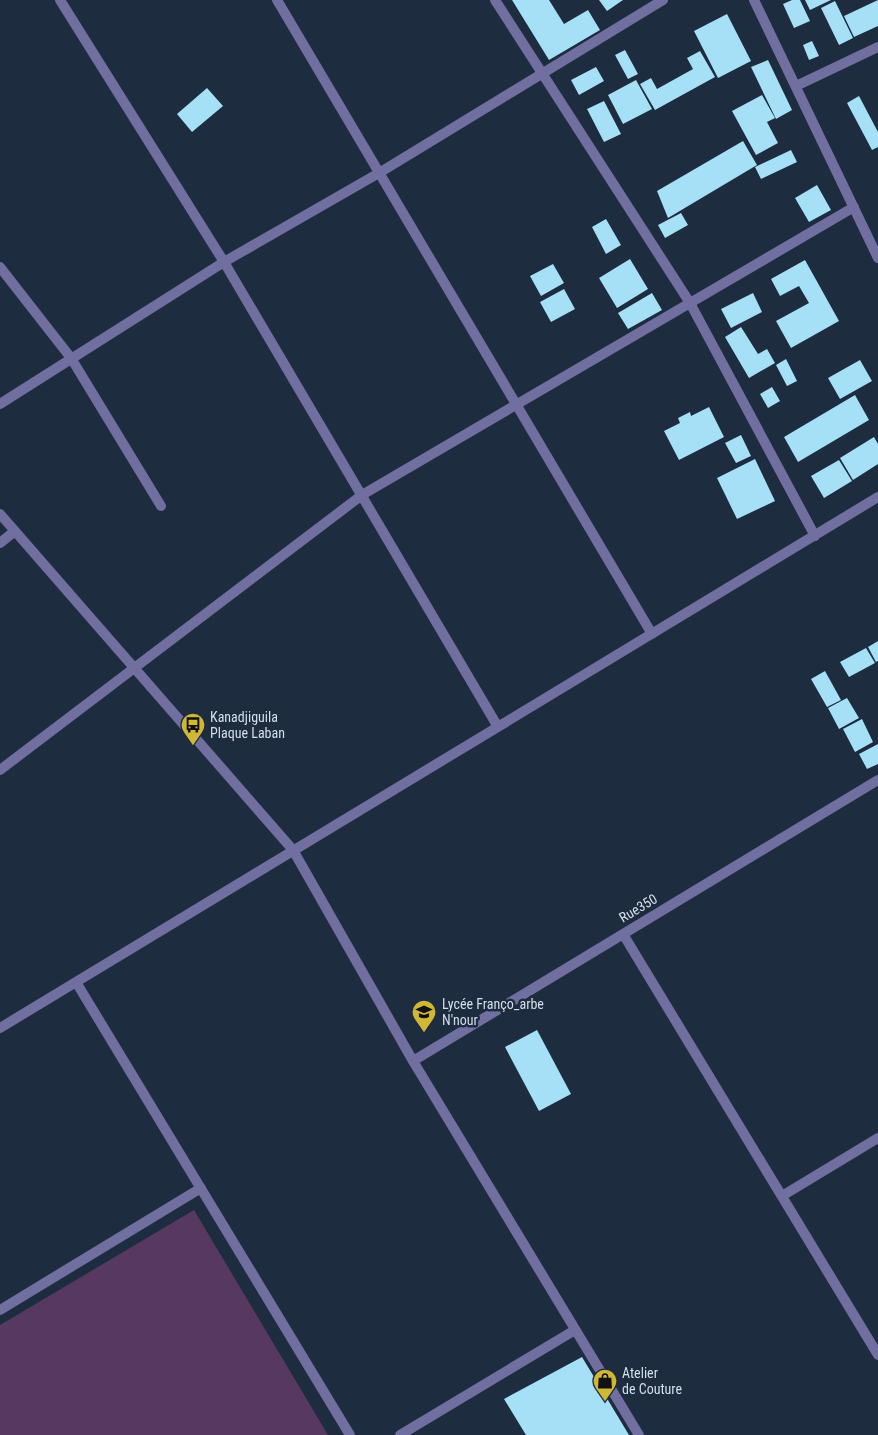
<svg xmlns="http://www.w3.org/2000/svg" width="878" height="1435" viewBox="0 0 878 1435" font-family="'Roboto Condensed',sans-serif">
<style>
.green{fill:#563860}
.building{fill:#a5e0f6}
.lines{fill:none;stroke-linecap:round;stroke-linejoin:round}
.street{stroke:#716ea0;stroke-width:10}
.labels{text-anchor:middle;stroke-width:5;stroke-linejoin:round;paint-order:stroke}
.poi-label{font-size:14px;fill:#d5deea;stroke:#1d2c3e;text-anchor:start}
.street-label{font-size:14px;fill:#d5deea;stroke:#1d2c3e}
</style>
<rect width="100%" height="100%" fill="#1d2c3e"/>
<path class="green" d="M194 1210 328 1435H0V1325Z"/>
<path class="building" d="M512 0H549L564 24 588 10 600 30 549 60Z
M599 0H623L607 11Z
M792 0H800L810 21 794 28 783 4Z
M805 0H831L810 10Z
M878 0V26L854 37 844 16Z
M835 1 853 38 839 45 821 8Z
M727 14 751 61 718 78 694 31Z
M812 41 819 56 809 60 803 45Z
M625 50 638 74 628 79 615 55Z
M700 51 715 77 655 110 640 84 651 78 657 89 693 69 687 58Z
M768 60 792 110 776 119 751 67Z
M596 67 604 81 579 95 571 80Z
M636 80 652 109 623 124 608 95Z
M207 88 223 106 192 132 177 114Z
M762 95 775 118 767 122 778 143 756 155 732 111Z
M859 96 878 132V147L872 150 847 103Z
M604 101 621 134 604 142 587 109Z
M743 141 757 165 668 218 657 191Z
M791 150 797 162 761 179 755 167Z
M817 185 831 210 809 222 795 198Z
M681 213 688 225 665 238 658 225Z
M606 219 621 245 606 254 592 227Z
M630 259 648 289 617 308 599 278Z
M805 260 839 321 791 348 776 321 809 303 799 286 780 296 771 279Z
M553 264 564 283 541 296 530 276Z
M564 289 575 309 551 322 540 302Z
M652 293 662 310 628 329 618 313Z
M753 293 762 312 731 328 721 309Z
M741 327 758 354 767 349 775 363 749 378 725 337Z
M786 359 797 381 787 386 776 365Z
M860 360 872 381 840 399 828 378Z
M772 387 780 401 768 408 760 394Z
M855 395 869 420 798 462 784 437Z
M709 407 724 437 679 460 664 431 680 423 678 418 690 412 691 416Z
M741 435 751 456 736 463 725 443Z
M874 437 878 444V464L853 480 840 458Z
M755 459 775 501 737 519 717 478Z
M839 460 852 481 824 498 811 476Z
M878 641V661L876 662 868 647Z
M866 648 875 663 849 677 840 662Z
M825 671 841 700 827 707 811 679Z
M847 698 859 718 839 729 828 708Z
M862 719 873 742 855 752 843 729Z
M878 744V764L867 769 859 754Z
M537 1030 571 1094 539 1111 505 1047Z
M582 1357 629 1435H526L504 1399Z"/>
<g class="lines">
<path class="street" d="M60 0 224 262 498 727
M277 0 652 634
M495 0 690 303 815 536
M754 0 878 258
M796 86 878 47
M0 267 71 358 161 506
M0 404 224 262 379 173 663 0
M0 514 293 850 413 1061 639 1435
M0 543 15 531
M0 770 362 495 854 207
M623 934 878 1355
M76 982 350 1435
M0 1028 878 497
M413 1061 878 780
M782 1196 878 1138
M0 1310 201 1188
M400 1435 575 1330"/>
</g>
<defs>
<symbol id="bus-pin" viewBox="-11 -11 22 30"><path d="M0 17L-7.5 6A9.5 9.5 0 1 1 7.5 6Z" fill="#d1b736" stroke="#1d2c3e"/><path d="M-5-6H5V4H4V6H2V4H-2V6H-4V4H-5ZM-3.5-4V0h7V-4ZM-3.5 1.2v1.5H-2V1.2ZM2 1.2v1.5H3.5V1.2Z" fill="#111"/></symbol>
<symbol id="school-pin" viewBox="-11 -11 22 30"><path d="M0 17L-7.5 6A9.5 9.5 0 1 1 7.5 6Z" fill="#d1b736" stroke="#1d2c3e"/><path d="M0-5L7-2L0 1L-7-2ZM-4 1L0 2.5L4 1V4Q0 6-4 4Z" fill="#111"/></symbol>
<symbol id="shop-pin" viewBox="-11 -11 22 30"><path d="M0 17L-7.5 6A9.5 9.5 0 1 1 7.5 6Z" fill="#d1b736" stroke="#1d2c3e"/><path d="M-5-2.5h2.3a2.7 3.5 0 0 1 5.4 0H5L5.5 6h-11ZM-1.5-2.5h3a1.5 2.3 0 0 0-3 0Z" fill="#111"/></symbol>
</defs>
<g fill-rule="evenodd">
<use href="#bus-pin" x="179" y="711" width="28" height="38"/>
<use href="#school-pin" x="410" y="998" width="28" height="38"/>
<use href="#shop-pin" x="591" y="1367" width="28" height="38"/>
</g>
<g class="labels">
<g class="poi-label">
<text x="210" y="722">Kanadjiguila<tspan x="210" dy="16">Plaque Laban</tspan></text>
<text x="442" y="1009">Lycée Franço_arbe<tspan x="442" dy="16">N'nour</tspan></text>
<text x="622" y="1378">Atelier<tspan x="622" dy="16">de Couture</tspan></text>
</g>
<g class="street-label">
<text transform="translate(638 908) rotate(-31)" y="5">Rue350</text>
</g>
</g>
</svg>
